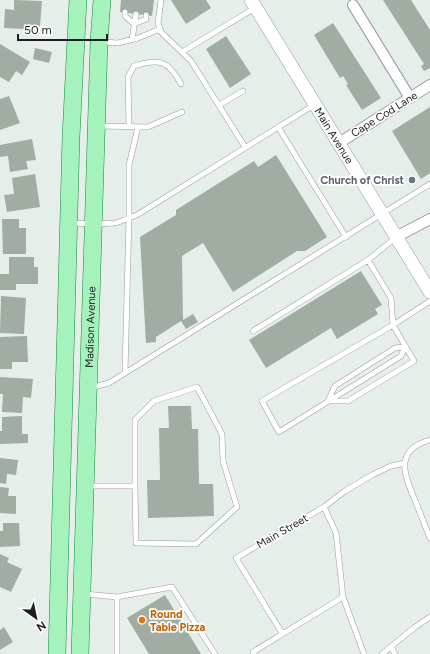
<svg xmlns="http://www.w3.org/2000/svg" width="430" height="654" viewBox="0 0 430 654" font-family="Figtree,sans-serif">
<style>
.building{fill:#a1aca3}
.lines{fill:none;stroke-linecap:round;stroke-linejoin:round}
.service-casing{stroke:#9b9b9b;stroke-width:6}
.minor-casing{stroke:#9b9b9b;stroke-width:12}
.tertiary-casing{stroke:#9b9b9b;stroke-width:14}
.primary-casing{stroke:#0f8940;stroke-width:18}
.service{stroke:#fff;stroke-width:5}
.minor{stroke:#fff;stroke-width:10}
.tertiary{stroke:#fff;stroke-width:13}
.primary{stroke:#a6f2bd;stroke-width:17}
.worship-dot{fill:#6b7280;stroke:#fff;stroke-width:1.5}
.food-dot{fill:#e8710a;stroke:#fff;stroke-width:1.5}
.labels{text-anchor:middle;stroke-width:3.5;stroke-linejoin:round;paint-order:stroke}
.street-label{font-size:11px;fill:#1e1e1e;stroke:#fff}
.worship-label{font-size:11px;font-weight:bold;fill:#5b616d;stroke:#fff;text-anchor:end}
.food-label{font-size:11px;font-weight:bold;fill:#c56008;stroke:#fff;text-anchor:start}
</style>
<rect width="100%" height="100%" fill="#e5eee9"/>
<path class="building" d="M14 0 42 1 40 26 25 25V29L4 28 5 9 14 10Z
M121 0H154L152 16 120 12Z
M171 0H206L211 8 186 24Z
M383 0H411L430 30V68L424 71 421 66 424 64Z
M333 23 381 98 362 110 346 85 348 84 343 76 340 78 314 35Z
M226 36 251 74 230 88 206 49Z
M0 44 30 62 22 75 16 71 9 82 0 77Z
M35 48 52 52 49 63 33 59Z
M9 96 20 123 0 130V99Z
M430 107V173L421 179 392 131Z
M32 139 36 160 26 161 28 169 10 172 8 156 0 157V145Z
M276 155 327 237 305 251H297L233 292 203 243 182 256 183 320 193 314 198 322 186 329 181 321 156 337V342L146 343 140 237 176 215V210L254 161 258 167Z
M35 174 40 207 7 212 4 195 14 194 12 178Z
M2 219H19V228H26V254H3Z
M9 257H34V267H38V284H16V290H0V274H9Z
M361 271 382 305 375 309 378 314 337 339 331 328 266 368 249 340Z
M1 296 26 298 24 334 0 333Z
M27 336 28 362H12V369H0V337Z
M0 377 33 379 31 398 23 397 22 413 2 412 3 394H0Z
M168 406H191L192 429H198L199 484H213L214 516 148 518 147 480H160L159 428H169Z
M22 416V434H28V443L0 444V431H2V417Z
M0 458 18 460 16 475 7 474 6 484 0 483Z
M0 487 9 488 8 496H16V514L0 513Z
M3 523H19L20 546 0 547V531H3Z
M0 554 9 558 7 562 22 569 11 592 0 587Z
M165 595 201 654H149L127 618Z
M4 627 13 642 0 650V630Z"/>
<g class="lines">
<defs>
<path id="service" d="M161 0 158 23 161 32 191 61 245 147
M125 12V16L134 24 146 19V15
M132 40 136 14
M102 42 118 43 138 38 160 29
M182 52 255 8
M219 105 243 91
M100 126 148 127 182 112
M129 126 128 77 134 66C159 58 168 60 181 84
M278 127 346 237
M71 223 93 224 116 223 137 215 314 105
M368 260 395 238
M253 331 368 260 391 298 393 325 262 401 279 432 401 356 405 347
M125 373 129 217V165L138 127
M90 388 109 383 430 184
M328 401 335 386 395 348 405 347
M329 401H348L414 361 393 325 430 301
M430 440C394 450 404 475 415 500 420 513 425 526 430 538
M88 486H135L136 543 196 544 237 507 223 461 222 434 197 387 154 401 135 420V486
M324 507 336 533 343 597 364 654
M85 594 117 597 172 587 215 654
M117 597V654
M282 633 236 558 324 507 345 491 372 475 391 466 405 463
M391 647 395 654
M254 654 253 652 343 597
M382 654 415 627 430 617"/>
<path id="minor" d="M353 5 410 98
M339 143 430 85
M396 237 430 219"/>
<g id="tertiary">
<path id="s1" d="M251 0 430 292"/>
</g>
<g id="primary">
<path d="M57 654 71 137 78 0"/>
<path id="s2" d="M80 654 99 42 102 0"/>
</g>
</defs>
<use href="#service" class="service-casing"/>
<use href="#minor" class="minor-casing"/>
<use href="#tertiary" class="tertiary-casing"/>
<use href="#primary" class="primary-casing"/>
<use href="#service" class="service"/>
<use href="#minor" class="minor"/>
<use href="#tertiary" class="tertiary"/>
<use href="#primary" class="primary"/>
</g>
<circle class="worship-dot" cx="412" cy="180" r="4"/>
<circle class="food-dot" cx="142" cy="620" r="4"/>
<g class="labels">
<g class="street-label">
<text transform="translate(384 114) rotate(-32)" y="4">Cape Cod Lane</text>
<text dy="4" stroke="none"><textPath href="#s1" startOffset="159">Main Avenue</textPath></text>
<text dy="4" stroke="none"><textPath href="#s2" startOffset="327">Madison Avenue</textPath></text>
<text transform="translate(282 531) rotate(-30)" y="4">Main Street</text>
</g>
<g class="worship-label">
<text x="404" y="184">Church of Christ</text>
</g>
<g class="food-label">
<text x="150" y="618">Round<tspan x="150" dy="13">Table Pizza</tspan></text>
</g>
</g>
<g transform="translate(36 618) rotate(147)" stroke="#ffffff" stroke-width="3" paint-order="stroke">
<path d="M0-3L7 15L0 10L-7 15Z" fill="#1e1e1e"/>
<text y="-6" font-size="11" font-weight="bold" text-anchor="middle" fill="#1e1e1e">N</text>
</g>
<path d="M18 34v6h89v-6" fill="none" stroke="#1e1e1e" stroke-width="2"/>
<text x="24" y="34" font-size="12" fill="#1e1e1e" stroke="#ffffff" stroke-width="3" paint-order="stroke">50 m</text>
</svg>
